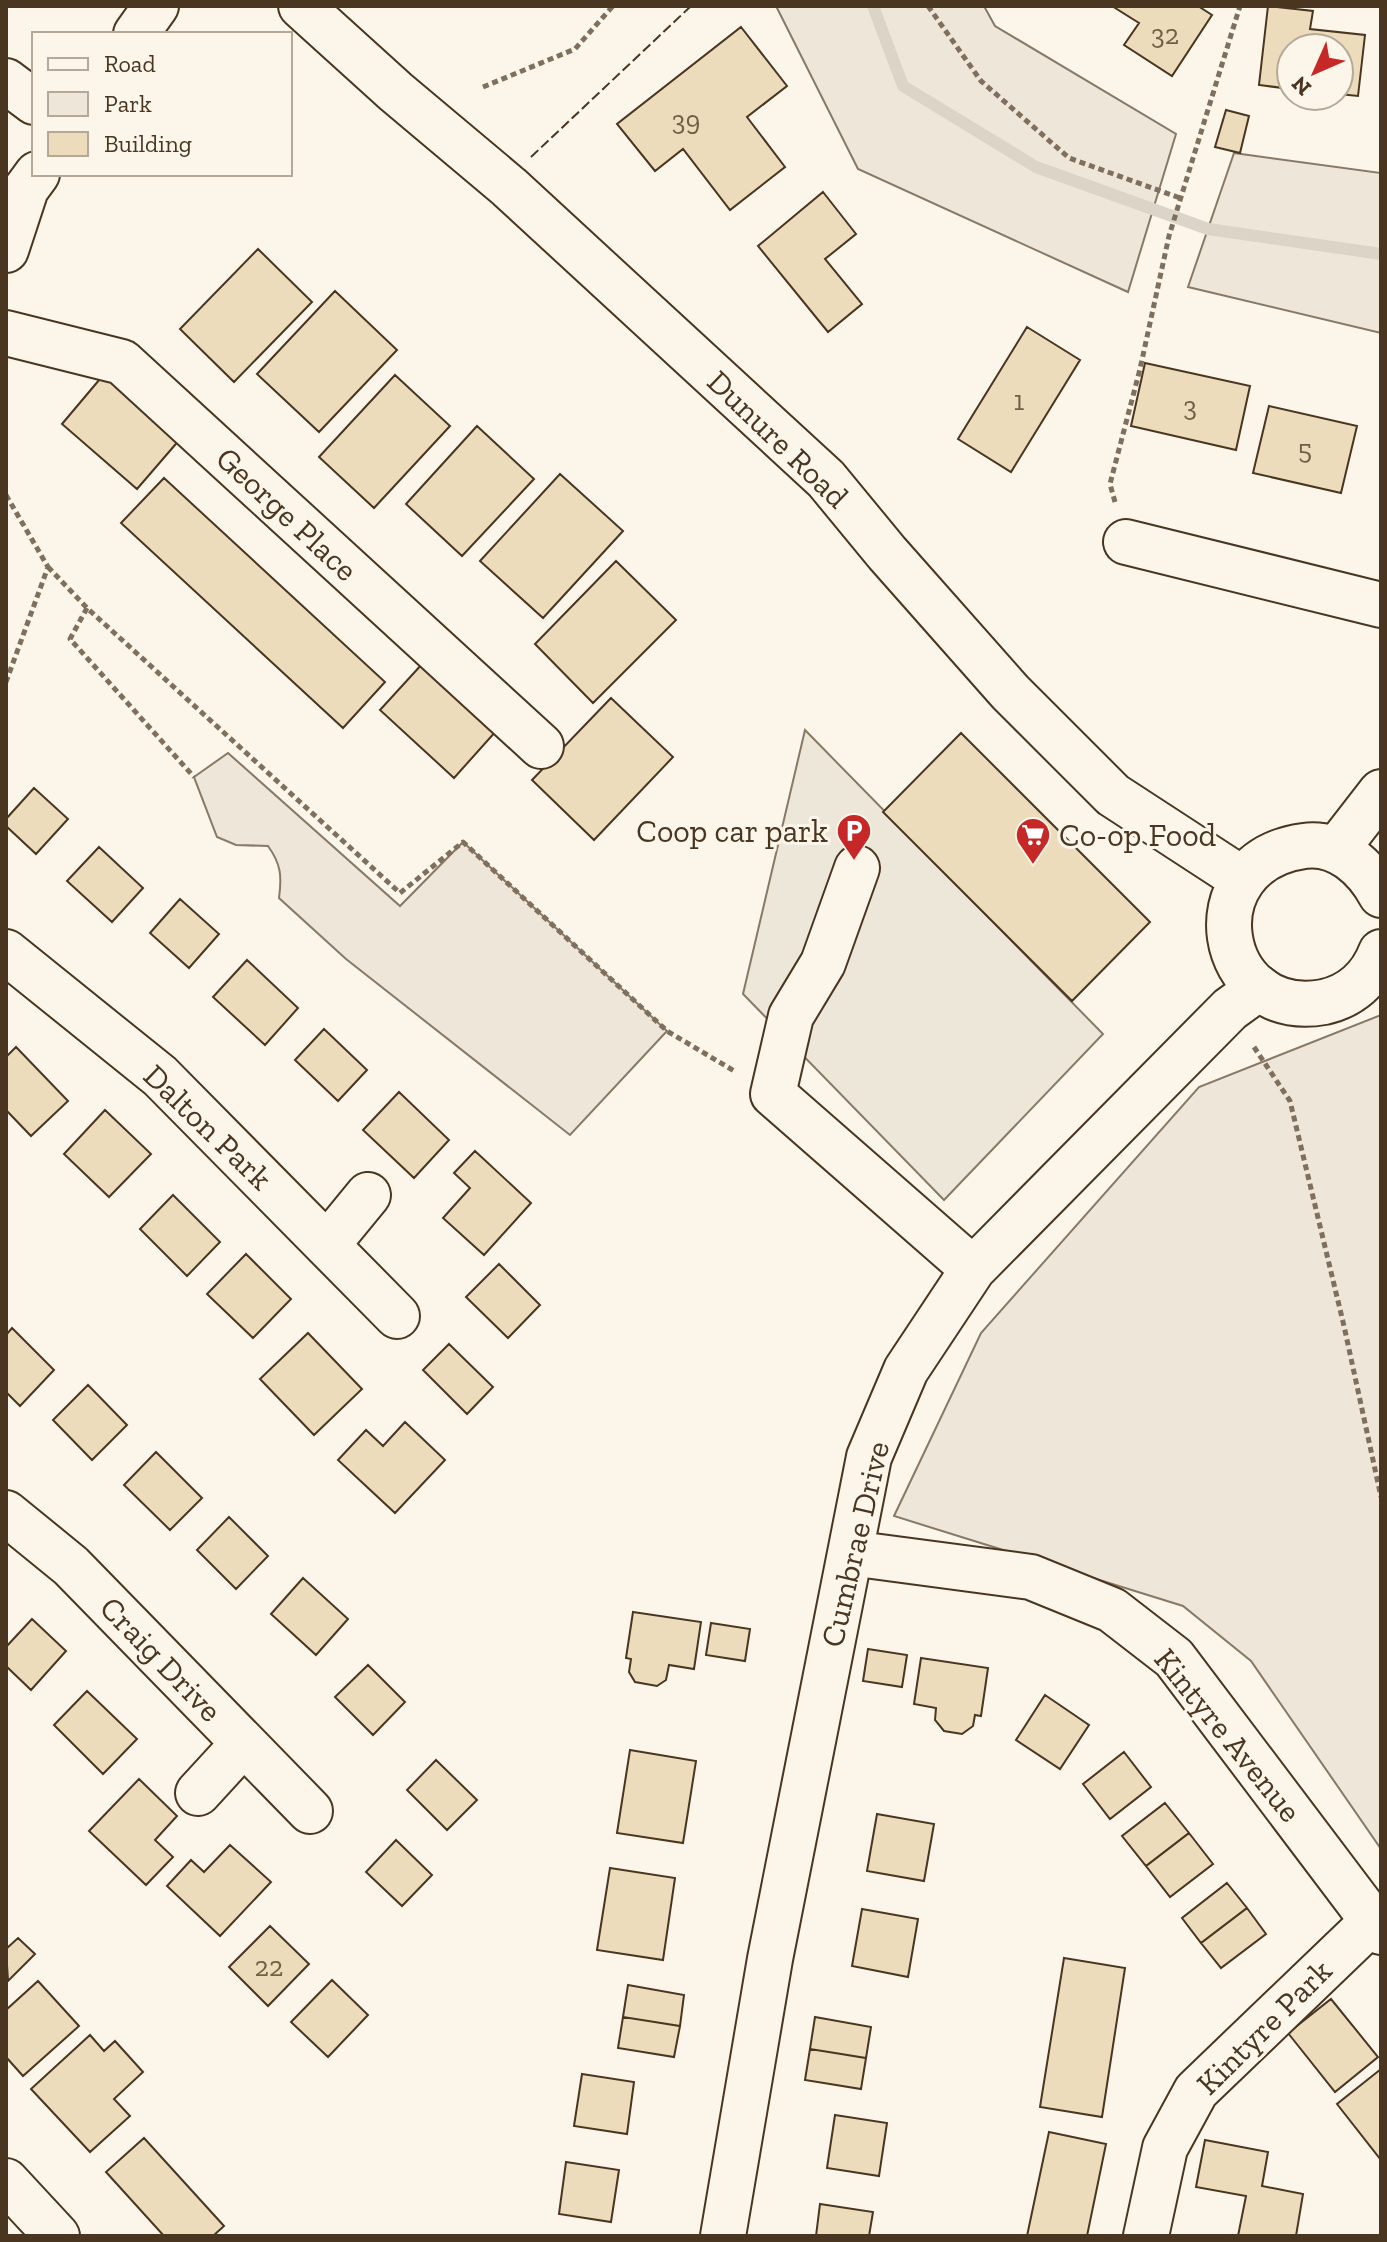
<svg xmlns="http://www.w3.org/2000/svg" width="1387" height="2242" viewBox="0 0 1387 2242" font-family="'Zilla Slab',serif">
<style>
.green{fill:#ede6d9;stroke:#887966;stroke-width:2}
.parking{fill:#ede7d9;stroke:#887966;stroke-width:2}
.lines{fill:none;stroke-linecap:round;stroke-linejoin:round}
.stream{stroke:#dcd4c6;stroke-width:12}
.building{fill:#ecdcbc;stroke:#4a3520;stroke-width:2}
.minor-casing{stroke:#4a3520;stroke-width:48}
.major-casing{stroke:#4a3520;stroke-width:48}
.path{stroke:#7f6f5c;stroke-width:5;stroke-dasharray:6 4;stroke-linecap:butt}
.minor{stroke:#fbf6e9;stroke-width:44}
.major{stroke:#fbf6e9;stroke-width:44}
.fence{stroke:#4a3520;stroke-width:2;stroke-dasharray:10 4;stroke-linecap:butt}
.labels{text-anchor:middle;stroke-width:6;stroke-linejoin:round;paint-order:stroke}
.number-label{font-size:28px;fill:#725f47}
.street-label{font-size:32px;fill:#4a3520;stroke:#fbf6e9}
.poi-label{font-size:32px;fill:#4a3520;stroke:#fbf6e9;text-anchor:end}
</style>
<rect width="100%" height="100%" fill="#fbf6e9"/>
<path class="green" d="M776 6H984L995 26 1176 134 1128 292 858 169Z
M1234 153 1381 173V333L1188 287Z
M228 753 400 906 463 842 667 1031 570 1135 346 959 279 898C282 876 281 864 268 846L236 845 217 837 194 777Z
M1381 1015V1849L1251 1661 1183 1606 894 1516 981 1333 1199 1087Z"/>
<path class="parking" d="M805 730 1103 1034 944 1200 743 994Z"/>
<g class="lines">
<path class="stream" d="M873 6 903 86 1036 167 1208 229 1381 254"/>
</g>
<path class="building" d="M1112 6H1198L1212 15 1172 76 1124 45 1139 23Z
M1268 6 1313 11 1310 29 1365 35 1358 96 1339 94V48H1291V89L1259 85Z
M741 27 787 86 747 117 785 167 730 210 683 149 655 171 617 124Z
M1226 110 1249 116 1240 153 1215 147Z
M823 192 856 234 825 259 862 304 828 332 758 246Z
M258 249 312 302 234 382 180 329Z
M335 291 397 350 319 432 257 374Z
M1027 327 1080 360 1011 472 958 439Z
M1145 363 1250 386 1236 450 1131 426Z
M105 373 181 438 137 489 62 424Z
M395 375 450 426 374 508 319 457Z
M1269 406 1357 426 1341 493 1253 473Z
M477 426 534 479 462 556 406 504Z
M560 474 623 531 543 618 480 561Z
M164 478 385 682 343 728 121 523Z
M616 561 676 620 593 703 535 644Z
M423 663 497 730 454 778 380 710Z
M611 698 673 757 594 840 532 780Z
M961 733 1150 922 1072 1001 883 812Z
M34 788 68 819 36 854 6 826V819Z
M99 847 143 888 112 922 67 881Z
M180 899 219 934 189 968 150 933Z
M247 960 298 1008 265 1045 213 997Z
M324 1029 367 1070 338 1101 295 1060Z
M16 1047 68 1101 31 1136 6 1110V1057Z
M399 1092 449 1140 414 1178 363 1130Z
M105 1110 151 1154 109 1197 64 1154Z
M475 1151 531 1203 484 1255 443 1218 470 1188 454 1173Z
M173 1195 220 1242 187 1276 140 1229Z
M246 1254 291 1299 253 1338 207 1294Z
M499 1264 540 1305 508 1338 466 1297Z
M12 1328 54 1370 20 1406 6 1392V1335Z
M308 1333 362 1389 314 1435 260 1379Z
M449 1344 493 1387 467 1414 423 1370Z
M88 1385 127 1425 92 1460 53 1420Z
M405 1422 445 1460 395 1513 338 1460 366 1430 383 1446Z
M156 1452 202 1498 170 1530 124 1485Z
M229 1517 268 1556 236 1589 197 1550Z
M303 1578 348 1619 316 1655 271 1614Z
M633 1612 701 1622 694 1669 669 1665 666 1680 657 1686 635 1682 629 1672 631 1659 626 1658Z
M32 1619 66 1651 31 1690 6 1666V1647Z
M711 1623 750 1629 745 1661 706 1655Z
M868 1649 907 1655 902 1687 863 1681Z
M921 1658 988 1668 981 1716 975 1715 973 1726 962 1734 944 1731 935 1720 936 1708 914 1704Z
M368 1665 405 1702 373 1735 335 1697Z
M87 1691 137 1739 103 1774 54 1725Z
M1045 1695 1089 1725 1060 1769 1016 1740Z
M630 1750 696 1761 683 1843 617 1833Z
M1124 1752 1151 1787 1110 1819 1083 1784Z
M436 1760 477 1800 447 1830 407 1790Z
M139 1779 177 1816 155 1840 173 1857 146 1885 89 1831Z
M1165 1803 1189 1833 1146 1866 1122 1836Z
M877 1814 934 1824 924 1881 867 1871Z
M1189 1833 1213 1864 1170 1897 1146 1866Z
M396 1840 432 1875 402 1906 366 1872Z
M230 1845 271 1882 220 1936 167 1886 191 1860 204 1872Z
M610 1868 675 1878 663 1960 597 1950Z
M1227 1883 1247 1908 1201 1943 1182 1918Z
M1247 1908 1266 1934 1221 1968 1201 1943Z
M862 1909 918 1919 908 1977 852 1966Z
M270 1926 309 1964 268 2006 229 1967Z
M18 1938 35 1954 8 1981 6 1949Z
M1064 1958 1125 1968 1102 2117 1040 2107Z
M332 1980 368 2015 328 2057 291 2022Z
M38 1981 79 2026 23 2076 6 2057V2010Z
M628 1985 684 1995 680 2026 623 2017Z
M1331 1999 1378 2057 1335 2092 1288 2033Z
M623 2017 680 2026 674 2057 618 2048Z
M815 2017 871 2027 866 2058 810 2049Z
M90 2035 104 2051 115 2041 143 2072 114 2099 130 2116 90 2152 31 2089Z
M810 2049 866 2058 861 2089 805 2080Z
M1381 2069V2160L1337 2104Z
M582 2074 634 2082 627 2134 574 2126Z
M835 2115 887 2123 879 2176 827 2168Z
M1049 2132 1106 2144 1087 2236H1027Z
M144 2138 224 2226 213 2236H164L106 2172Z
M1205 2140 1268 2152 1262 2186 1303 2194 1296 2236H1238L1246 2196 1196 2187Z
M566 2162 619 2170 611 2222 559 2214Z
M820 2204 873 2212 869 2236H816Z"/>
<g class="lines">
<defs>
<path id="minor" d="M136 34 156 6
M6 81 34 102
M6 250 26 189 37 174
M6 333 122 362 541 746
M1126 542 1381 605
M1336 850 1381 792
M857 868 823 963 791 1016 773 1094 973 1269
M6 952 160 1076 397 1316
M327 1245 368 1195
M6 1513 71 1566 310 1811
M850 1553 1031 1577 1112 1610 1174 1658 1381 1932
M198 1793 243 1744
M6 2181 57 2236
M723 2236 770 1959 869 1457 906 1370 973 1269 1230 1009 1259 988
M1146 2236 1165 2148 1196 2091 1373 1921"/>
<path id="major" d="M301 6 396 92 509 187 826 479 887 553 1010 692 1113 795 1242 879
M1381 895C1366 867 1338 841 1304 846 1188 862 1216 1022 1324 1002 1351 996 1371 978 1381 952"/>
</defs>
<use href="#minor" class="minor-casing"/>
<use href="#major" class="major-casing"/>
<path class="path" d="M928 6 981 81 1069 158 1180 198
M483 87 575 49 613 6
M6 495 48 567 6 682
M1115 502 1110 484 1140 369 1169 236 1240 6
M48 567 87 608 400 893 463 842 667 1031 736 1072
M87 608 70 639 194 777
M1254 1047 1290 1101 1344 1326 1381 1497"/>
<use href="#minor" class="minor"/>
<use href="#major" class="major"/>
<path class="fence" d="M531 157 691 6"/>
</g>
<defs>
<symbol id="parking-pin" viewBox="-11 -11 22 30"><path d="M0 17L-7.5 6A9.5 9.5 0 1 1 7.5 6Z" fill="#c62828" stroke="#fbf6e9"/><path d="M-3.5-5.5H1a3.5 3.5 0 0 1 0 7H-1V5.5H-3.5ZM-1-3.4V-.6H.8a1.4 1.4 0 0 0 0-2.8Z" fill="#fff"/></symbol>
<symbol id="supermarket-pin" viewBox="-11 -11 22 30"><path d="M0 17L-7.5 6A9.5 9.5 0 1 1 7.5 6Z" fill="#c62828" stroke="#fbf6e9"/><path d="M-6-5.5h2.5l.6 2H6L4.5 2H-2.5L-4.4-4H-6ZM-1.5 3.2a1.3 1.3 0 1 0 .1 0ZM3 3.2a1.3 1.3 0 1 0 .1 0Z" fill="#fff"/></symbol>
</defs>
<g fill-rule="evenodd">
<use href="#parking-pin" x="834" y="811" width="40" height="54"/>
<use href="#supermarket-pin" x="1013" y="815" width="40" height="54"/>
</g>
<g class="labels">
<g class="number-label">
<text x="1165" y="44">32</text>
<text x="686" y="130">39</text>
<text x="1019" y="410">1</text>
<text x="1190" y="416">3</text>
<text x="1305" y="459">5</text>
<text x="269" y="1976">22</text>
</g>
<g class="street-label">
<text transform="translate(778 439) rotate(44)" y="11">Dunure Road</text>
<text transform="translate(287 514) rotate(43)" y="11">George Place</text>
<text transform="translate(208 1127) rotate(44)" y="11">Dalton Park</text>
<text transform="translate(855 1544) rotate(-77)" y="11">Cumbrae Drive</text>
<text transform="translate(161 1659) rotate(46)" y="11">Craig Drive</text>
<text transform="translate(1228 1735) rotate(51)" y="11">Kintyre Avenue</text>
<text transform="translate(1264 2027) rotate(-45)" y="11">Kintyre Park</text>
</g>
<g class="poi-label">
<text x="828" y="842">Coop car park</text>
<text x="1059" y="846" text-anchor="start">Co-op Food</text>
</g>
</g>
<rect width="1387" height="2242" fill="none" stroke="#4a3520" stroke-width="16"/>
<rect x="32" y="32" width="260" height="144" fill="#fbf6e9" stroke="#b4a999" stroke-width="2"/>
<rect x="48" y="58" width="40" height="12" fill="#fbf6e9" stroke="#b4a999" stroke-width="2"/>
<text x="104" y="72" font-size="24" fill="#4a3520">Road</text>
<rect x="48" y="92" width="40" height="24" fill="#ede6d9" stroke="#b4a999" stroke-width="2"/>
<text x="104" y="112" font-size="24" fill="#4a3520">Park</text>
<rect x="48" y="132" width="40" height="24" fill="#ecdcbc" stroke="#b4a999" stroke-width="2"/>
<text x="104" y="152" font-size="24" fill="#4a3520">Building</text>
<g transform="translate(1315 72) rotate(225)"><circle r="38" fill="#fbf6e9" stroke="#b4a999" stroke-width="2"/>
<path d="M0-6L14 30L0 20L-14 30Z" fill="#c62828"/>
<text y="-12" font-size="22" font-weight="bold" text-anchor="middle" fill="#4a3520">N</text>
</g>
</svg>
